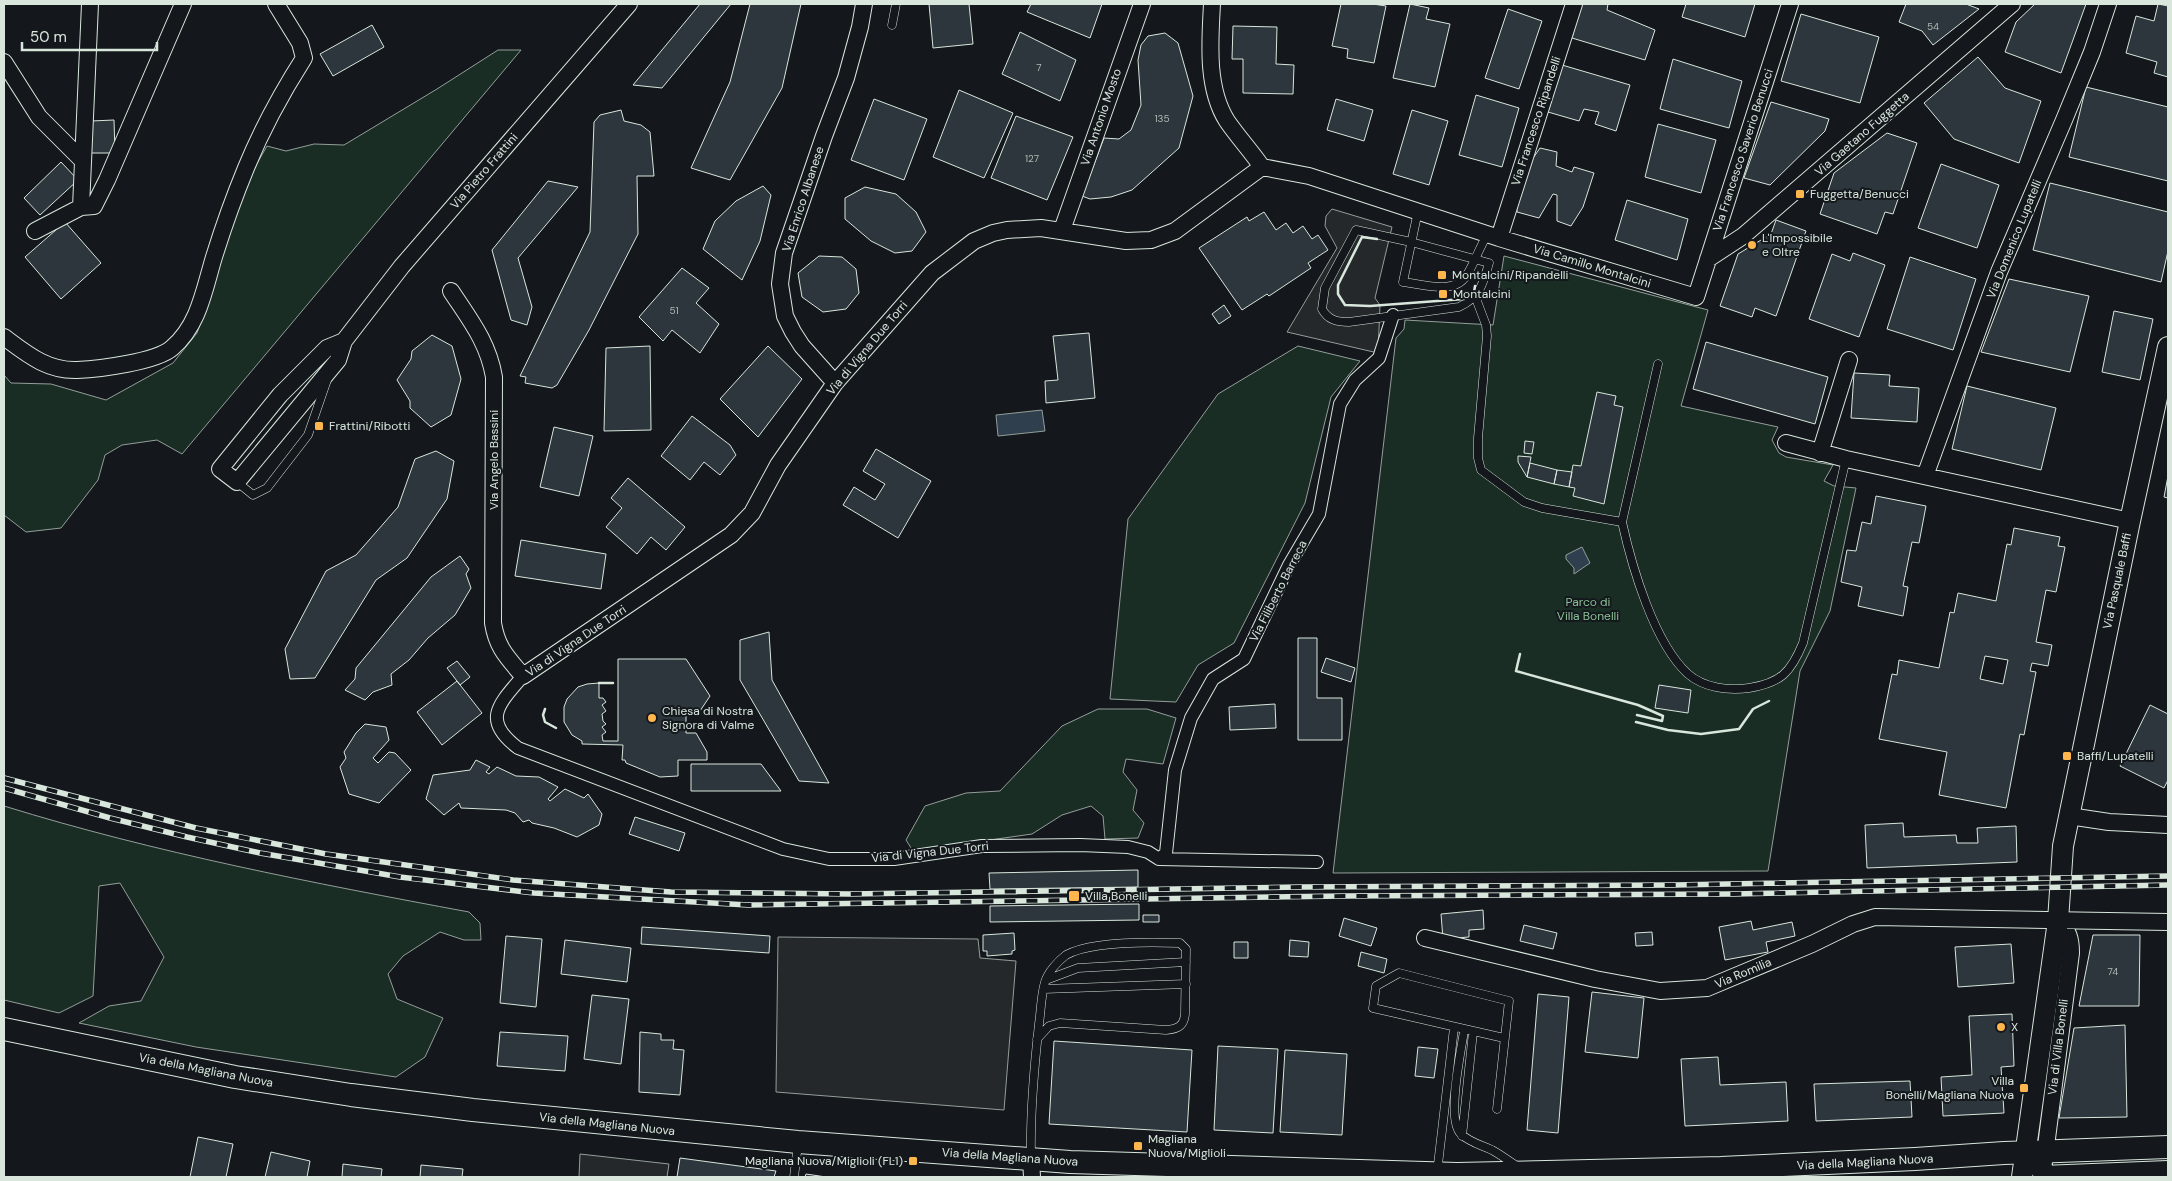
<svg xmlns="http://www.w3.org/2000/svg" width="2172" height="1181" viewBox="0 0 2172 1181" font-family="'DM Sans',sans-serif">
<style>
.green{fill:#1a2d24;stroke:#939e99}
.parking{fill:#24282b;stroke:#939e99}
.water{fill:#2f3f4d;stroke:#939e99}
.building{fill:#2c363c;stroke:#d8e6dc;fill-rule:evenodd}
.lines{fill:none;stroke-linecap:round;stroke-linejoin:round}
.service-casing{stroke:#d8e6dc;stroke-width:9}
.pedestrian-casing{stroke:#d8e6dc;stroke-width:14}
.minor-casing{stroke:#d8e6dc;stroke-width:18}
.tertiary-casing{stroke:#d8e6dc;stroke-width:22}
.secondary-casing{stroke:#d8e6dc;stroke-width:24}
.service{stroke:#14181c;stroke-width:8}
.pedestrian{stroke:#14181c;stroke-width:12}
.minor{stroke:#14181c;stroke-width:16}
.tertiary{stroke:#14181c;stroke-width:20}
.secondary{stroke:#14181c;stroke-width:22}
.rail-casing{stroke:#d8e6dc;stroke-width:5.5}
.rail{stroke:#14181c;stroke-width:4;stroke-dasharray:11;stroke-linecap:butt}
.wall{stroke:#d8e6dc;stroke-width:2.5}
.poi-dot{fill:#ffb74d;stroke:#14181c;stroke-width:2}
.labels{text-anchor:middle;stroke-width:4;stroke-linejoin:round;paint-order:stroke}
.number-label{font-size:10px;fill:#adbab4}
.street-label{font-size:12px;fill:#d8e6dc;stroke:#14181c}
.poi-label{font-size:12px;fill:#d8e6dc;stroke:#14181c;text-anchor:start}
.park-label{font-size:12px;fill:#8ac095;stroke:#14181c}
</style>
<rect width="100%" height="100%" fill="#14181c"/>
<path class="green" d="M498 50H521L182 454 157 440 122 445 105 455 98 480 61 528 26 532 4 515V375L11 383 51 384 106 400 173 363 197 333 247 181 267 146 286 151 314 144 344 145 437 89Z
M1504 256 1708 310 1681 406 1778 427 1772 440 1779 453 1786 457 1833 465 1824 481 1834 486 1856 488 1830 611 1800 671 1768 871 1333 873 1396 338 1404 329 1405 320 1493 325Z
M1298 346 1360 361 1331 397 1305 503 1234 643 1198 665 1176 702 1110 699 1128 519 1218 394Z
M1098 709H1147L1176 718 1163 764 1126 759 1123 772 1137 790 1133 810 1144 823 1138 838 1105 839 1103 816 1091 806 1062 815 1032 834 913 851 906 840 925 806 966 793 1000 791 1062 726Z
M4 806C156 853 313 883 469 912L480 923 481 940H464L440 932 403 956 388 974 397 999 443 1018 425 1057 396 1077 196 1047 79 1023 109 1006 141 1001 164 957 120 883 99 886 93 996 59 1013 4 1000Z"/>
<path class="parking" d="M1332 209 1392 227 1375 298 1380 305 1378 353 1287 332 1337 248 1325 226 1326 216Z
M778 937 978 939 980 958 1016 961 1004 1110 776 1092Z
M580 1154 669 1164 667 1177H579Z"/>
<path class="water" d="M1042 410 1045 431 998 436 996 415Z
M1582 547 1590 563 1574 574V568L1566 559V555Z"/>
<path class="building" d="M700 4H731L662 88 633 85Z
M750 4H801L782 88 730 180 691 168 730 82Z
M929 4H969L973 44 933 48Z
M1031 4H1102L1090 38 1027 12Z
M1341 4H1373L1386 6 1374 63 1347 58 1348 49 1332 46Z
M1410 4 1429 8 1426 19 1450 24 1435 87 1393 78Z
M1581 4H1608L1607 10 1655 30 1645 60 1572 38Z
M1686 4H1755L1745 37 1682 17Z
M1906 4H1966L1979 9 1933 45 1922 31 1899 22Z
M2035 4H2086L2061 73 2005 52 2016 22Z
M2158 4 2168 6V77L2154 73 2157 62 2126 53 2136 16 2154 21Z
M1508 9 1542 21 1519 89 1485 78Z
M1801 14 1879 37 1860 103 1781 81Z
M372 25 384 47 333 76 320 54Z
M1233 26 1277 27 1276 64 1294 65 1293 94 1243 93V59H1232Z
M1020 32 1076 60 1060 101 1002 74Z
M1165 33 1178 43 1193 96 1179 148 1132 190 1111 197 1090 199 1082 196 1104 138 1119 139 1131 130 1141 105 1138 60 1141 45 1148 36Z
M1978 57 2005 88 2041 101 2019 163 1954 139 1924 103Z
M1673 59 1742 81 1729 128 1660 109Z
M1562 65 1630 85 1616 131 1595 124 1599 112 1584 109 1579 121 1548 112Z
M2086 87 2168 107V181L2069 157Z
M959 90 1013 113 984 178 933 157Z
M1476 95 1519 108 1502 167 1459 155Z
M874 99 927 119 904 180 851 160Z
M1336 99 1373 110 1364 141 1327 130Z
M1771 102 1829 119 1825 131 1770 185 1744 178Z
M621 110 624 121 641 125 650 132 654 176H637L638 234 589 330 557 385 552 388 525 383 526 377 520 376 590 232 594 122 600 115Z
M1412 110 1448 121 1429 185 1393 174Z
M1016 116 1073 137 1047 200 991 178Z
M114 120 115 153H91V121Z
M1658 124 1716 140 1701 193 1645 177Z
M1887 133 1917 143 1893 214 1885 212 1877 234 1820 214 1834 173Z
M1540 148 1557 152 1556 166 1572 172 1574 167 1594 173 1583 207 1571 226 1557 221V195L1553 194 1539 218 1517 212 1516 192 1529 164Z
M61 162 78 180 40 215 24 198Z
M1941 164 1999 185 1977 248 1918 228Z
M548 181 578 187 518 258 532 307 527 325 511 320 492 250Z
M2050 183 2168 212V251L2161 282 2033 250Z
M763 186 771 195 760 241 742 280 703 249 715 221 736 201Z
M865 187 896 194 916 212 926 232 912 251 895 253 871 241 845 219V198Z
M1627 200 1688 219 1677 260 1615 240Z
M1264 212 1276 230 1286 223 1293 233 1303 226 1312 239 1318 235 1328 250 1308 263 1311 268 1269 296 1267 294 1242 310 1199 248 1247 217 1249 221Z
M1776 220 1806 231 1776 316 1755 308 1752 317 1720 306 1738 254 1771 234Z
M65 222 101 263 61 299 25 257Z
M1853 253 1885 265 1859 337 1809 319 1832 254 1850 261Z
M819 256 842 257 856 269 859 293 846 309 823 312 802 297 798 273Z
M1910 257 1976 279 1953 350 1887 329Z
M682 268 709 288 696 303 719 324 700 353 672 330 663 341 639 317Z
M2009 279 2089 296 2070 372 1981 352Z
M1224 305 1231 316 1219 324 1212 314Z
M2114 311 2153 319 2140 380 2102 372Z
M1089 333 1095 398 1046 403 1045 381 1058 380 1053 336Z
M432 335 452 346 461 379 451 415 431 427 410 408V401L397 380 411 359 412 351Z
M1706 342 1828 377 1815 424 1693 389Z
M650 346 651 430 604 431 606 348Z
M768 346 802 379 758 437 720 399Z
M1854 373 1890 375 1889 386 1919 388 1917 422 1851 418Z
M1967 386 2056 408 2041 470 1952 449Z
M1597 392 1616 396 1614 405 1623 407 1604 504 1573 496 1575 488 1569 487 1573 465 1581 466Z
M692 416 730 445 736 455 720 475 704 462 690 480 661 456Z
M554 427 593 436 579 496 540 487Z
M1525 441 1534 442 1532 454 1524 453Z
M876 449 931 481 898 538 843 505 854 487 875 500 885 484 863 471Z
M436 451 454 461 447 499 407 558 376 580 315 678 290 679 285 649 326 571 356 555 398 507 415 459Z
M1518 456 1531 457 1527 477 1518 462Z
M1530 463 1557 470 1554 484 1527 477Z
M1557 470 1572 472 1569 487 1554 484Z
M2168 476V498L2164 497Z
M628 478 685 527 666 550 651 537 637 554 606 527 622 508 611 498Z
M1876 496 1926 506 1919 543 1912 542 1903 586 1908 587 1903 616 1858 606 1862 587 1841 582 1847 550 1856 551 1862 522 1871 524Z
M2014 528 2060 537 2058 546 2065 547 2056 592 2046 590 2036 642 2052 645 2048 666 2032 663 2030 671 2036 672 2024 735 2020 734 2006 808 1939 795 1947 752 1879 739 1892 674 1897 675 1899 660 1939 668 1950 612 1954 613 1958 593 1996 601 2007 544 2011 545ZM1985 656 2008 660 2003 684 1980 679Z
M521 540 606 554 601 589 515 576Z
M460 556 469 569 466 574 471 588 455 615 428 638 409 660 391 674 392 685 373 692 365 700 345 690 355 679 356 668 431 577Z
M769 632 772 680 829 783 799 781 740 680V640Z
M1298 638H1317V698H1342V740H1298Z
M1326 658 1355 668 1351 682 1321 672Z
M618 659H686L710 696 700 711H686V733H696L707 752V760H678V776L660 777 626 763 625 760H622L623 745 582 744V741L572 735 564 722V707L567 699 578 687 587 684 599 683V698H603L606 702 602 705 606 711 602 714 603 721 606 724 602 727 606 732 602 735 603 741H618Z
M457 661 470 677 460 685 447 668Z
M457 681 482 713 442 745 417 712Z
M1659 685 1691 690 1688 713 1655 708Z
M1275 704 1276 728 1230 730 1229 707Z
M2150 705 2168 714V780L2164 788 2120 766Z
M365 724 386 727 389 740 373 758 378 763 389 752 395 753 411 770 379 803 349 794 340 767 346 758 344 752 356 733Z
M476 760 490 767 486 772 489 774 497 767 516 776 539 777 558 787 548 799 550 801 565 789 584 798 588 794 602 814 599 825 577 837 554 828 532 823 529 820 523 822 515 813 506 810 461 808 459 803 444 815 426 799 433 775 470 770Z
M691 764H761L781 791H691Z
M635 817 685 833 679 851 629 834Z
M1903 823 1904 837 1956 835 1957 843H1978L1977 828 2016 826 2017 862 1867 868 1865 825Z
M1138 870V887L990 889 989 873Z
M1139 904V920L990 922V906Z
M1483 910 1484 929 1469 930V937L1443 939 1441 914Z
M1143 915H1159V922H1143Z
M1344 918 1377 928 1371 946 1339 936Z
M1751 921 1753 930 1792 922 1795 936 1766 942 1768 952 1725 960 1719 927Z
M1524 925 1557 933 1553 949 1520 941Z
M642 927 770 936 769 953 641 944Z
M1652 932 1653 945 1636 946 1635 933Z
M1014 933 1015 950 1012 951V954L987 956V951H983V935Z
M2093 935H2140L2139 1006H2079Z
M506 936 542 939 536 1007 500 1003Z
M565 940 631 948 627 982 561 974Z
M1290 940 1309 942 1308 957 1289 956Z
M1234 942H1248V958H1234Z
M2011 944 2014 983 1958 987 1955 947Z
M1361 952 1387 959 1384 973 1358 966Z
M1592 992 1644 998 1638 1058 1585 1052Z
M1538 994 1569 997 1558 1133 1527 1130Z
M592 995 629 999 621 1064 584 1059Z
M2012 1014 2014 1066 2001 1067 2004 1113 1943 1116 1941 1077 1972 1075 1969 1016Z
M2125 1025 2127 1117 2059 1118 2074 1028Z
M500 1032 568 1036 565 1071 497 1066Z
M640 1032 661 1034V1040H674L673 1049 684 1050 680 1095 639 1092Z
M1054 1041 1192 1050 1187 1132 1049 1124Z
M1218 1046 1278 1049 1273 1133 1214 1130Z
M1418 1047 1438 1049 1434 1078 1415 1076Z
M1285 1050 1347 1054 1342 1135 1280 1132Z
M1718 1057 1720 1085 1786 1082 1788 1121 1685 1126 1681 1059Z
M1910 1081 1912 1117 1816 1121 1814 1084Z
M198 1137 233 1144 226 1177H190Z
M271 1152 310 1161 307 1177H265Z
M680 1158 776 1171 774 1177H677Z
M343 1164 382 1169 381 1177H342Z
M421 1165 463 1169 462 1177H420Z
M806 1174 826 1177H805Z"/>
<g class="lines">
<defs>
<path id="service" d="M892 25 896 4
M1418 211 1403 282C1422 284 1454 295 1466 276 1475 263 1479 247 1488 234
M1356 230 1411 242 1489 263C1483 284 1480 297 1459 307L1349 322C1337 322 1328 320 1322 309L1325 288Z
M1475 296 1486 325 1487 336 1478 438V458L1481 470 1524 502 1542 508 1622 522C1632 567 1654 643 1688 674 1704 688 1729 691 1749 688 1781 683 1791 672 1803 643L1846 459
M237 482 253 495 267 488 308 435 327 380
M1622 522 1658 364
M1046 980 1078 968 1186 962
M1044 989 1186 984
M1464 1031C1461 1051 1446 1120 1461 1134 1469 1142 1481 1145 1492 1150 1501 1155 1509 1161 1518 1167
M1497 1109 1509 1001 1399 973 1376 986 1373 1008 1504 1038
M1462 1136 1473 1032
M1031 1157C1030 1113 1034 1068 1039 1024 1041 1010 1041 995 1045 982 1048 972 1058 961 1066 955 1091 941 1151 942 1180 943L1186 949 1185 1014C1184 1026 1178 1029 1166 1030L1060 1023 1049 1026 1037 1039
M1437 1173 1454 1028
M794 1177 798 1144"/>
<path id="pedestrian" d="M523 676C499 704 481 720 518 748L783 849 829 859H894L982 846 1080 845 1128 847 1148 852 1159 859 1317 862
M1159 859 1166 853 1175 770 1191 718 1213 679 1244 659 1289 565 1319 514 1340 404 1355 380 1379 358 1393 315"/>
<path id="minor" d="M1212 4C1210 41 1206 88 1227 121 1238 137 1251 151 1262 167
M4 62 39 117 83 161
M1262 167 1309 176 1499 238 1696 297 1790 4
M81 207 90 4
M1062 230 1142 4
M35 231 81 207 94 206 107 180 183 4
M1499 238 1574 4
M1708 259 1743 236 2012 4
M451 291C470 320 488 342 494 377L493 623C497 648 507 657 523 676L731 535 752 513 778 465 835 383 932 273 974 241 993 233 1007 230 1041 228 1126 241 1151 240 1175 231 1262 167
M4 337C27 354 47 371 77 370 99 369 156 362 172 348 199 325 204 290 214 257 223 228 234 197 246 168 262 129 281 94 304 58L300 43 276 4
M344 341 327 348 280 395 220 469 237 482 338 360 344 341 402 266 629 4
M835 383 802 346 793 332 785 316 780 284 784 253 824 136 846 78 860 27 864 4
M1786 443 1846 459 2130 521
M1820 453 1849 360
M1925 476 1999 272 2064 120 2092 52 2108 4
M2069 816 2109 822 2168 825
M1425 938 1595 979 1660 991 1707 988 1812 944 1853 924 1875 917 2168 922
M1031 1159 1032 1177
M2036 1166 2042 1174 2168 1169
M2042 1177 2071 953C2071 939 2069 931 2058 921"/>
<path id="tertiary" d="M2022 1177 2058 921 2063 846 2130 521 2168 347"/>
<path id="secondary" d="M4 1029 235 1077 351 1095 473 1110 798 1142 1070 1162 1457 1174 1721 1168 1915 1159 2004 1153 2168 1147"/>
</defs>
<use href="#service" class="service-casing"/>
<use href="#pedestrian" class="pedestrian-casing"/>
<use href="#minor" class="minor-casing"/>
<use href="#tertiary" class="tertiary-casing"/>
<use href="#secondary" class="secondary-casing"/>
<use href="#service" class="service"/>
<use href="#pedestrian" class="pedestrian"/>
<use href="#minor" class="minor"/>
<use href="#tertiary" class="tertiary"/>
<use href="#secondary" class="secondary"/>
<defs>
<path id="rail" d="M4 778 196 828 326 854 513 880 671 892 849 894 1300 887 1675 885 2168 876
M4 788 110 818 187 837 260 853 400 877 534 893 748 905 1344 896 1734 894 2168 885"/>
</defs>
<use href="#rail" class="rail-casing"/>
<use href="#rail" class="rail"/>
<path class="wall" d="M1377 239 1362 237 1338 285V294L1345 305 1370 306 1464 299 1474 292 1475 286
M1520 654 1516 671 1638 705 1663 716 1662 721 1637 715
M599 683H613
M545 709 543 715 545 722 556 728
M1636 722 1668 730 1701 734 1739 729 1753 709 1769 701"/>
</g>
<g class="poi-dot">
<rect x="1795" y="189" width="10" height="10" rx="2.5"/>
<circle cx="1752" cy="245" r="5"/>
<rect x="1437" y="270" width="10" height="10" rx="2.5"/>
<rect x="1438" y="289" width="10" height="10" rx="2.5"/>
<rect x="314" y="421" width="10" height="10" rx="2.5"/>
<circle cx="652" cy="718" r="5"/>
<rect x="2062" y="751" width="10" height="10" rx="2.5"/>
<rect x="1068" y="890" width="12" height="12" rx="2.5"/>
<circle cx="2001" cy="1027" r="5"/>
<rect x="2019" y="1083" width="10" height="10" rx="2.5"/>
<rect x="1133" y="1141" width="10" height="10" rx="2.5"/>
<rect x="908" y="1156" width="10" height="10" rx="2.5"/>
</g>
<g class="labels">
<g class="number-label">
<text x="1933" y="30">54</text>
<text x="1039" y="71">7</text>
<text x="1162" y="122">135</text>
<text x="1032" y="162">127</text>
<text x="674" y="314">51</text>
<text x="2113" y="975">74</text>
</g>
<g class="street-label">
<text transform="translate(1101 117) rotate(-71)" y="4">Via Antonio Mosto</text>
<text transform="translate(1536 121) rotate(-72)" y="4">Via Francesco Ripandelli</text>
<text transform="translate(1862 134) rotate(-41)" y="4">Via Gaetano Fuggetta</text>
<text transform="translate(1743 150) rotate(-72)" y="4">Via Francesco Saverio Benucci</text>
<text transform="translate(484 171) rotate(-49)" y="4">Via Pietro Frattini</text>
<text transform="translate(803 199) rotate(-72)" y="4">Via Enrico Albanese</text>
<text transform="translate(2014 239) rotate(-68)" y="4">Via Domenico Lupatelli</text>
<text transform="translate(1592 266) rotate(17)" y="4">Via Camillo Montalcini</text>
<text transform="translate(867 348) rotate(-50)" y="4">Via di Vigna Due Torri</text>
<text transform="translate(494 460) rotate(-90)" y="4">Via Angelo Bassini</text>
<text transform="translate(2117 581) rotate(-78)" y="4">Via Pasquale Baffi</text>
<text transform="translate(1278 591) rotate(-63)" y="4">Via Filiberto Barreca</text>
<text transform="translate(576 641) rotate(-34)" y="4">Via di Vigna Due Torri</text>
<text transform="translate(930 852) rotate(-6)" y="4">Via di Vigna Due Torri</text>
<text transform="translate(1743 973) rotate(-23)" y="4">Via Romilia</text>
<text transform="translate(2058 1047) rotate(-83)" y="4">Via di Villa Bonelli</text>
<text transform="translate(206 1070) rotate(11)" y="4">Via della Magliana Nuova</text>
<text transform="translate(607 1124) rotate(6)" y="4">Via della Magliana Nuova</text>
<text transform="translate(1010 1157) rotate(4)" y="4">Via della Magliana Nuova</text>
<text transform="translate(1865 1162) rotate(-3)" y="4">Via della Magliana Nuova</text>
</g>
<g class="poi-label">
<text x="1810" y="198">Fuggetta/Benucci</text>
<text x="1762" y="242">L'Impossibile<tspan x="1762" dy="14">e Oltre</tspan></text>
<text x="1452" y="279">Montalcini/Ripandelli</text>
<text x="1453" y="298">Montalcini</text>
<text x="329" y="430">Frattini/Ribotti</text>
<text x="662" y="715">Chiesa di Nostra<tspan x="662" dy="14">Signora di Valme</tspan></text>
<text x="2077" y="760">Baffi/Lupatelli</text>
<text x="1085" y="900">Villa Bonelli</text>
<text x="2011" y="1031">X</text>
<text x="2014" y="1085" text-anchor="end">Villa<tspan x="2014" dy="14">Bonelli/Magliana Nuova</tspan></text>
<text x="1148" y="1143">Magliana<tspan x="1148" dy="14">Nuova/Miglioli</tspan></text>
<text x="903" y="1165" text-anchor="end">Magliana Nuova/Miglioli (FL1)</text>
</g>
<g class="park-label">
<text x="1588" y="606">Parco di<tspan x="1588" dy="14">Villa Bonelli</tspan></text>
</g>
</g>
<rect width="2172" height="1181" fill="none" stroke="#d8e6dc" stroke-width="10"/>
<path d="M22 42v8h135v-8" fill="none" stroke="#d8e6dc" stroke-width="2.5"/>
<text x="30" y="42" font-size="15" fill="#d8e6dc" stroke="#14181c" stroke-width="4" paint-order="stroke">50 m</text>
</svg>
